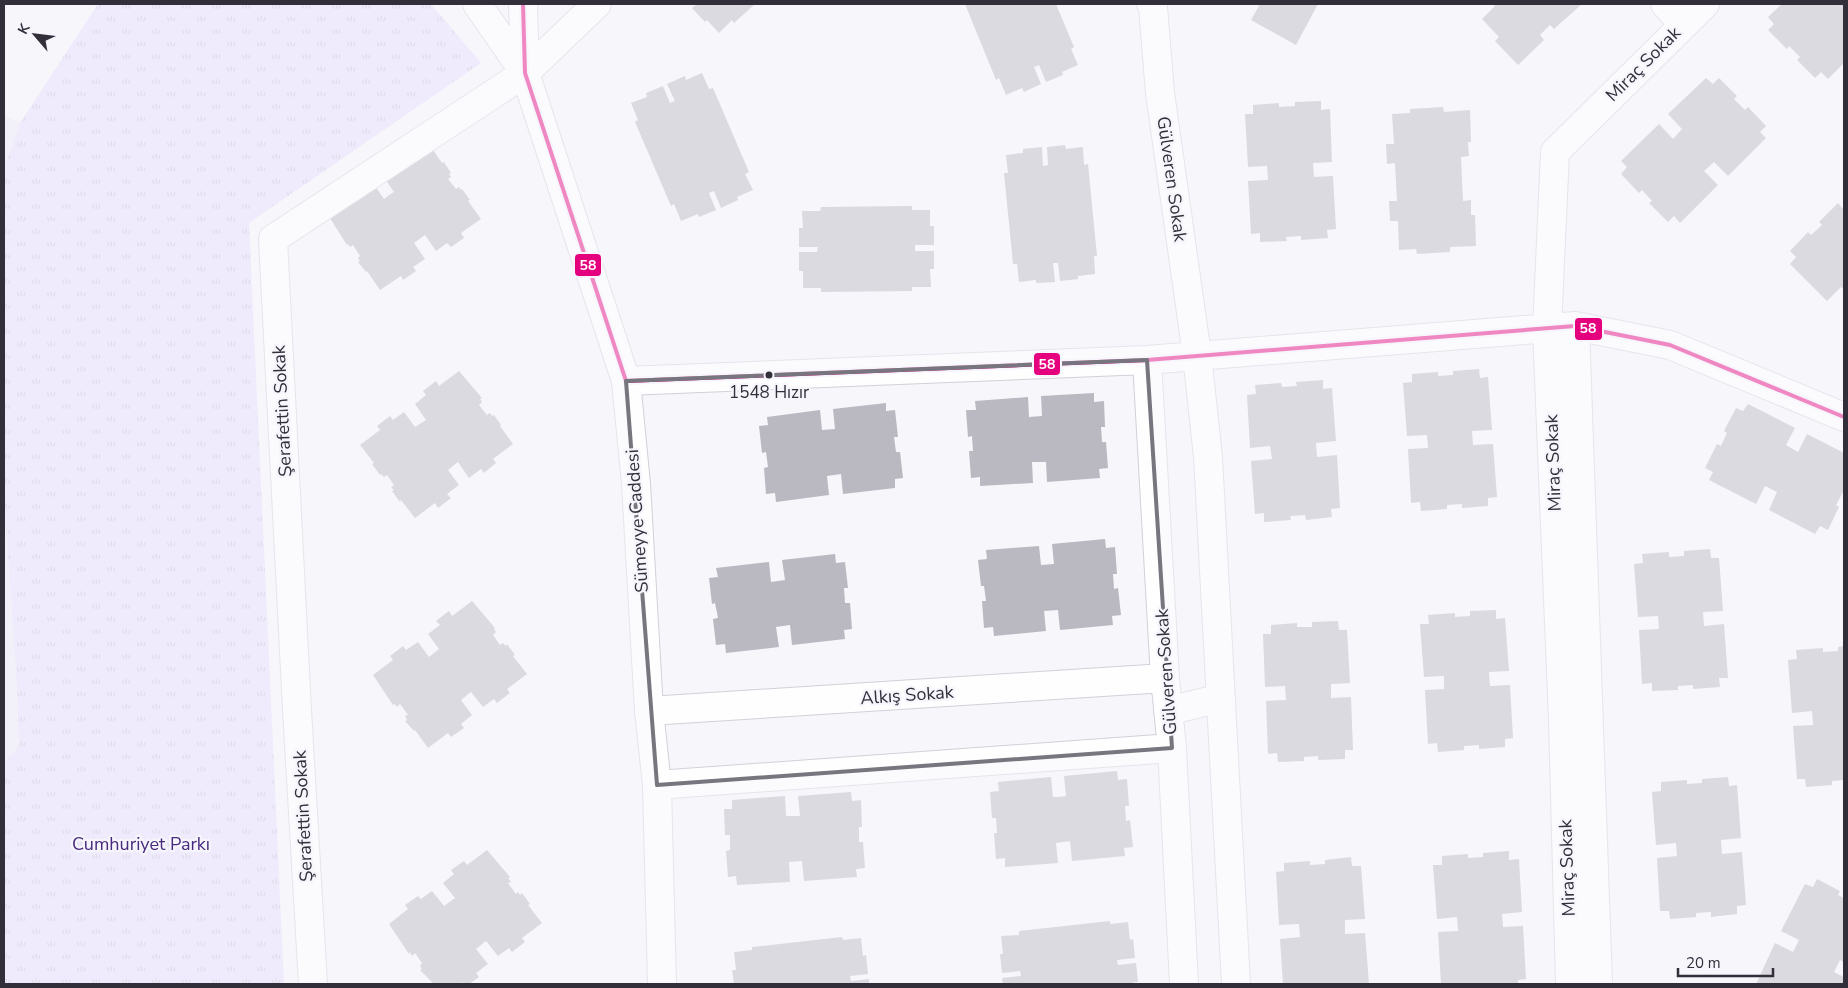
<svg xmlns="http://www.w3.org/2000/svg" width="1848" height="988" viewBox="0 0 1848 988" font-family="'Nunito Sans',sans-serif">
<style>
.built{fill:#eae8f3}
.grass{fill:url(#grass-tufts)}
.building{fill:#bab8c1}
.lines{fill:none;stroke-linecap:round;stroke-linejoin:round}
.minor-casing{stroke:#d2d0d9;stroke-width:30}
.tertiary-casing{stroke:#d2d0d9;stroke-width:30}
.minor{stroke:#fefefe;stroke-width:28}
.tertiary{stroke:#fefefe;stroke-width:28}
.bus-1-casing{stroke:#f6f5fc;stroke-width:8}
.bus-1{stroke:#e5007d;stroke-width:4}
.marked{fill:none;stroke:#77757e;stroke-width:4;stroke-linejoin:round}
.bus-dot{fill:#322f3b;stroke:#f6f5fc;stroke-width:2}
.labels{text-anchor:middle;stroke-width:4.5;stroke-linejoin:round;paint-order:stroke}
.bus-label{font-size:17px;fill:#322f3b;stroke:#f6f5fc}
.street-label{font-size:18px;fill:#322f3b;stroke:#f6f5fc}
.park-label{font-size:18px;fill:#482a7e;stroke:#f6f5fc}
.line-badge{stroke:#f6f5fc;stroke-width:2}
.badge-label{font-size:14px;text-anchor:middle;font-weight:bold;fill:#fff}
</style>
<defs>
<pattern id="grass-tufts" width="24" height="20" patternUnits="userSpaceOnUse" patternTransform="scale(1.25)"><rect width="24" height="20" fill="#e4ddfd"/><path d="M3 7l-1-3M5 7V3M7 7l1-3M15 17l-1-3M17 17v-4M19 17l1-3" fill="none" stroke="#c4beda"/></pattern>
</defs>
<rect width="100%" height="100%" fill="#f7f6fb"/>
<path class="built" d="M4 115 20 123 4 169Z
M4 497 17 687 19 745 4 764Z"/>
<path class="grass" d="M98 4H431L481 63 249 223 284 984H4V764L19 745 17 687 4 497V169L20 123Z"/>
<path class="building" d="M697 4H755L734 23 732 20 719 33 707 20 705 22 692 8Z
M965 4H1056L1074 47 1071 49 1078 65 1062 72 1063 75 1046 82 1039 65 1034 67 1041 84 1024 92 1022 88 1006 95 999 78 996 80Z
M1260 4H1318L1296 45 1251 20Z
M1493 4H1582L1554 29 1550 25 1540 35 1544 40 1518 65 1495 41 1499 37 1482 19 1495 6Z
M1782 4H1844V63L1828 79 1821 72 1815 78 1797 60 1800 57 1789 46 1787 49 1768 30 1774 24 1768 17Z
M702 73 709 89 713 88 749 172 745 174 753 190 737 197 738 200 721 208 714 191 709 193 716 210 699 217 698 214 681 221 674 204 671 206 635 122 638 120 631 103 647 97 646 93 663 86 670 103 675 101 667 84 685 76 686 80Z
M1706 78 1713 84 1719 78 1737 96 1734 99 1745 110 1748 107 1766 126 1760 132 1766 138 1728 176 1714 162 1704 171 1718 185 1680 223 1674 216 1668 222 1649 203 1652 201 1642 190 1639 193 1621 174 1627 167 1621 161 1659 124 1673 139 1682 129 1668 114Z
M1321 101V110L1330 109 1332 162 1313 163 1314 177 1333 176 1336 229 1327 230 1328 238 1301 240V236L1286 237 1287 241 1260 242V233L1251 234 1248 181 1268 180 1267 166 1248 167 1245 114H1253V105L1279 103V107L1295 106V102Z
M1443 107 1444 112 1470 110 1471 142H1468L1469 156 1461 157 1463 201 1471 200V215H1475L1476 246 1450 247V252L1417 254 1416 249 1399 250 1398 221H1390L1389 201H1397L1395 163 1387 164 1386 144H1394L1392 114 1410 113V109Z
M429 144 442 163 444 162 451 173 449 174 451 177 448 179 456 189 459 187 461 190 462 189 470 200 468 201 481 219 461 233 464 238 451 247 447 243 436 251 425 235 414 243 425 259 413 267 416 271 403 280 401 276 380 290 367 271 366 272 358 262 360 261 358 258 360 256 353 245 350 247 348 244 347 245 328 215 373 183 384 199 389 195 394 192 383 176Z
M1065 145 1066 149 1083 147 1084 165 1088 164 1097 256H1094L1095 274 1078 276V279L1060 281 1058 263H1053L1055 282 1036 283V280L1019 282 1017 264H1013L1004 173H1008L1006 155 1023 153V149L1042 147 1043 166 1048 165 1047 147Z
M1838 203 1844 210V290L1841 287 1827 301 1790 264 1796 257 1790 251 1808 232 1811 235 1822 225 1819 222Z
M912 206V210H930V226H934V245H915V251H934V269H930L931 287H912V291L821 292V288H803V271H799V252H817L818 247H799V228H803L802 211H820L821 207Z
M1479 369 1480 378 1488 377 1492 430 1472 431 1473 445 1493 444 1497 497 1488 498V506L1462 508V504L1447 505V509L1421 511 1420 502 1411 503 1408 449 1428 448 1427 435 1407 436 1403 383 1412 382V374L1438 372V376L1453 375V371Z
M459 371 482 398 480 399 482 402 479 405 487 415 490 413 492 416 494 415 501 425 500 426 513 444 493 459 496 463 484 473 481 469 469 478 458 462 448 470 459 485 447 494 451 498 438 508 435 503 415 518 401 500 400 502 392 491 394 490 391 487 394 485 387 475 384 477 381 474 380 475 372 464 374 463 360 445 380 430 377 426 390 416 393 420 404 412 415 427 426 420 415 404 426 395 423 391 436 381 439 386Z
M1323 380V389L1332 388 1336 441 1316 443 1317 457 1337 455 1340 508 1331 509 1332 517 1306 520 1305 515 1290 516 1291 520 1264 522V513L1255 514 1251 461 1272 459 1270 446 1250 448 1247 395 1256 394 1255 385 1281 383 1282 387 1297 386 1296 382Z
M1094 393V402L1104 401 1105 427H1101L1102 442H1106L1108 468 1099 469 1100 478 1047 482 1046 462H1032L1033 483 980 486V477L971 478 969 451H973L972 436 968 437 966 410H976L975 401 1028 397 1029 417 1042 416 1041 396Z
M886 403V411L895 410 898 437H894L896 452H900L903 478 895 479V488L843 494 841 474 827 476 829 495 776 502 775 493 766 494 764 468 768 467 766 452 762 453 759 426 768 425 767 417 820 410 822 430 835 429 833 409Z
M1748 404 1795 428 1786 445 1798 452 1807 434 1844 453V492H1843L1836 505 1839 507 1828 530 1820 526 1815 534 1769 510 1777 492 1765 486 1756 504 1709 480 1713 472 1705 468 1717 444 1721 446 1727 433 1724 431 1736 408 1743 411Z
M1105 539 1106 548 1115 547 1117 574H1113L1114 589 1118 588 1121 615 1112 616 1113 625 1060 630 1058 610 1044 611 1046 631 994 636 993 627 984 628 982 601H986L984 586H981L978 560 987 559 986 550 1039 546 1041 565 1054 564 1052 544Z
M1710 549 1711 558H1719L1723 611 1703 612 1704 626 1724 624 1728 678H1719L1720 687 1693 689V685L1678 686V690L1652 691V683L1642 684 1639 630 1659 629 1658 616 1638 617 1634 564 1643 563 1642 554 1669 552V557L1684 556V551Z
M835 554 836 563 845 562 848 588H844L845 603H850L852 629 844 630 845 639 792 645 790 625 776 627 779 647 726 653 725 644 716 645 713 619 718 618 715 603 712 604 709 578 718 577 716 568 769 562 771 582 785 580 782 560Z
M472 601 495 628 494 629 496 632 493 635 500 645 503 643 506 646 507 644 515 655 513 656 527 674 507 689 510 693 497 703 494 699 483 707 471 692 461 700 472 715 461 724 464 728 451 737 448 733 428 748 415 730 414 731 405 721 407 720 405 716 408 715 400 704 397 707 395 704 393 705 373 675 393 660 390 656 403 646 406 650 418 642 429 657 439 649 428 634 440 625 436 621 449 611 452 616Z
M1496 610V619L1505 618 1509 671 1489 672 1490 686 1510 685 1513 738 1505 739V747L1479 749V745L1464 746V750L1438 752 1437 743 1428 744 1425 690 1444 689V676L1424 677 1420 624H1429L1428 615 1455 613V617L1470 616V611Z
M1338 621 1339 630H1347L1350 683 1331 684V698L1351 697 1353 750H1345V759L1318 760V756L1304 757V761L1278 762 1277 753 1268 754 1266 701 1286 700 1285 686 1265 687 1263 634H1271V625L1297 623V627H1312V622Z
M1844 646V780L1832 781V785L1806 787 1805 779H1797L1793 726 1813 725 1812 711 1792 713 1788 660 1797 659 1796 650 1823 648V652L1838 651V647Z
M1117 771 1118 780 1127 779 1129 806H1125L1126 821 1130 820 1133 847 1124 848 1125 856 1072 861 1070 841 1056 843 1058 863 1005 867V858L996 859 994 833H997L996 818H992L990 792 999 791 998 782 1051 777 1053 797H1059L1066 796 1064 776Z
M1728 777 1729 786 1737 785 1741 838 1721 840 1722 854 1742 852 1746 905 1737 906V914L1711 917V912L1696 913V917L1670 919 1669 911H1660L1657 858 1677 856 1676 843 1656 845 1652 792 1661 791V782L1687 780V784L1702 783V779Z
M851 792 852 801 861 800 862 827H859V842H863L865 868 856 869 857 877 804 881 802 861 789 862 790 882 737 885 736 876 728 877 726 851 730 850V835H725L724 809H732V800L785 796 786 816H800L798 796Z
M487 850 510 877 508 878 511 882 508 883 516 894 518 892 520 895 522 893 530 904 528 905 542 923 522 938 525 942 512 952 509 948 498 956 486 941 476 949 488 964 476 973 479 977 469 984H464L463 982 460 984H434L420 970 422 969 420 966 422 963 415 953 412 956 410 952 409 954 389 924 408 909 405 905 418 896 421 899 432 891 444 906 455 898 443 883 454 874 451 870 464 861 467 865Z
M1509 851V860L1519 859 1522 912 1502 914 1503 927 1523 926 1526 979 1518 980V984H1441L1438 932 1458 931 1457 917 1437 919 1433 865H1442V856L1468 854V858L1483 857V853Z
M1351 857 1352 866H1361L1365 919 1345 920V934L1365 933 1369 984H1283L1280 939 1300 937 1299 924 1279 925 1276 872 1284 871V863L1310 861V865L1325 864V860Z
M1817 879 1840 891 1838 895 1844 898V962L1840 960 1834 972 1844 977V984H1756L1775 943 1793 952 1799 940 1781 931 1805 884 1813 887Z
M1110 921V924L1128 922 1130 940 1133 939 1135 958 1117 960 1118 965 1136 963 1138 982H1134L1135 984H1003L1002 978 1021 976 1020 971 1002 973 1000 954H1003L1001 936 1019 935V931Z
M842 937 843 940 861 938 863 956 866 955 868 974 850 976 851 981 869 979V984H734L732 970H736L734 952 752 950V947Z"/>
<g class="lines">
<defs>
<path id="minor" d="M1151 4 1153 7 1160 93 1197 355 1208 457 1236 984
M1665 4 1683 24
M1575 326 1598 984
M1147 360 1165 678 1172 748 1184 984
M626 381 1147 360 1575 326 1670 345 1844 417
M649 711 1165 678
M1168 711 1221 698
M657 785 1172 748
M313 984 297 710 273 239 525 73 597 4
M1570 984 1563 721 1547 329 1555 152 1705 4"/>
<path id="tertiary" d="M477 4 525 73
M523 4 525 73 626 381 636 484 649 711 657 785 662 984"/>
</defs>
<use href="#minor" class="minor-casing"/>
<use href="#tertiary" class="tertiary-casing"/>
<use href="#minor" class="minor"/>
<use href="#tertiary" class="tertiary"/>
<defs>
<path id="bus-1" d="M523 4 525 73 626 381 1147 360 1575 326 1670 345 1844 417"/>
</defs>
<use href="#bus-1" class="bus-1-casing"/>
<use href="#bus-1" class="bus-1"/>
</g>
<path d="M0 0H1848V988H0ZM1147 360 1172 748 657 785 626 381Z" fill="#f7f6fb" fill-opacity=".55" fill-rule="evenodd"/>
<path class="marked" d="M1147 360 1172 748 657 785 626 381Z"/>
<circle class="bus-dot" cx="769" cy="375" r="4.5"/>
<g class="labels">
<g class="bus-label">
<text x="769" y="398">1548 Hızır</text>
</g>
<g class="street-label">
<text transform="translate(1643 64) rotate(-45)" y="6">Miraç Sokak</text>
<text transform="translate(1172 179) rotate(82)" y="6">Gülveren Sokak</text>
<text transform="translate(282 411) rotate(-93)" y="6">Şerafettin Sokak</text>
<text transform="translate(1553 463) rotate(-92)" y="6">Miraç Sokak</text>
<text transform="translate(637 521) rotate(-94)" y="6">Sümeyye Caddesi</text>
<text transform="translate(1166 672) rotate(-94)" y="6">Gülveren Sokak</text>
<text transform="translate(907 695) rotate(-4)" y="6">Alkış Sokak</text>
<text transform="translate(303 816) rotate(-93)" y="6">Şerafettin Sokak</text>
<text transform="translate(1567 868) rotate(-92)" y="6">Miraç Sokak</text>
</g>
<g class="park-label">
<text x="141" y="850">Cumhuriyet Parkı</text>
</g>
</g>
<g class="line-badge">
<rect x="574" y="253" width="28" height="24" rx="5" fill="#e5007d"/>
<rect x="1574" y="317" width="29" height="24" rx="5" fill="#e5007d"/>
<rect x="1033" y="352" width="28" height="24" rx="5" fill="#e5007d"/>
</g>
<g class="badge-label">
<text x="588" y="270">58</text>
<text x="1588" y="333">58</text>
<text x="1047" y="369">58</text>
</g>
<rect width="1848" height="988" fill="none" stroke="#322f3b" stroke-width="10"/>
<g transform="translate(35 35) rotate(298)" stroke="#f6f5fc" stroke-width="4" paint-order="stroke">
<path d="M0-4L9 19L0 12L-9 19Z" fill="#322f3b"/>
<text y="-8" font-size="14" font-weight="bold" text-anchor="middle" fill="#322f3b">K</text>
</g>
<path d="M1678 968v8h95v-8" fill="none" stroke="#322f3b" stroke-width="2.5"/>
<text x="1686" y="968" font-size="15" fill="#322f3b" stroke="#f6f5fc" stroke-width="4" paint-order="stroke">20 m</text>
</svg>
